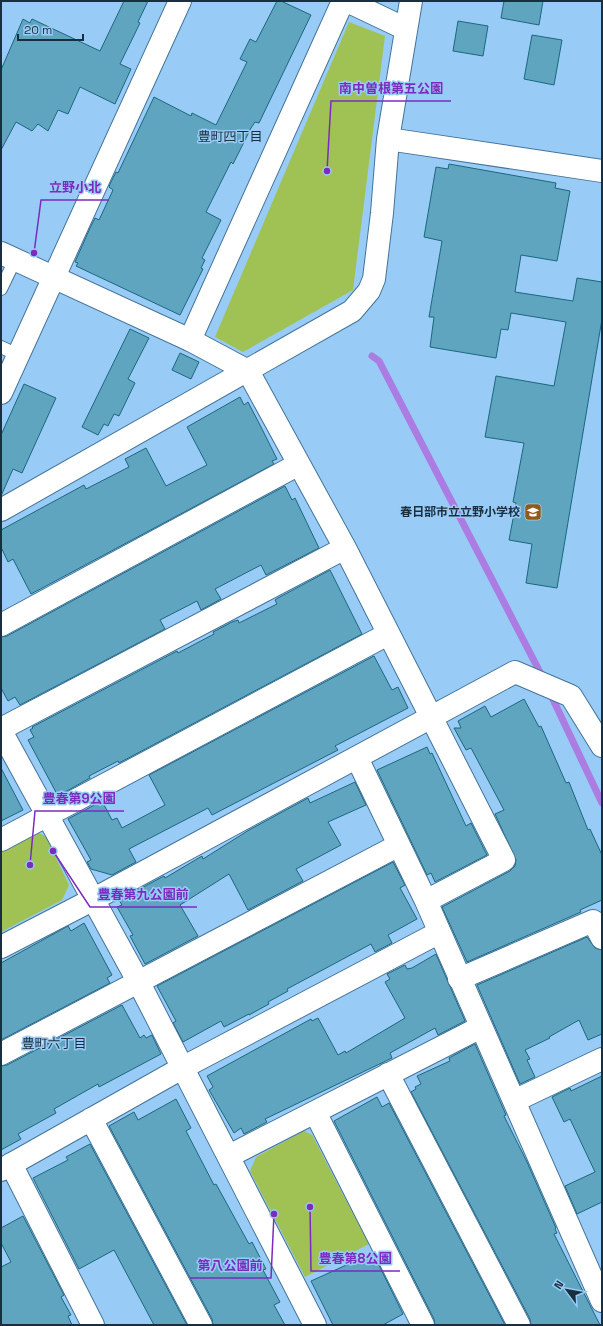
<svg xmlns="http://www.w3.org/2000/svg" width="603" height="1326" viewBox="0 0 603 1326" font-family="'Space Grotesk','Noto Sans JP',sans-serif">
<style>
.green{fill:#a0c254}
.lines{fill:none;stroke-linecap:round;stroke-linejoin:round}
.stream{stroke:#ab7ce1;stroke-width:7}
.building{fill:#5fa5bf;stroke:#1c677f}
.lane-casing{stroke:#44749a;stroke-width:14}
.street-casing{stroke:#44749a;stroke-width:24}
.secondary-casing{stroke:#44749a;stroke-width:24}
.lane{stroke:#fff;stroke-width:12}
.street{stroke:#fff;stroke-width:22}
.secondary{stroke:#fff;stroke-width:22}
.labels{text-anchor:middle;stroke-width:3;stroke-linejoin:round;paint-order:stroke}
.poi-label{font-size:12px;font-weight:bold;fill:#192e3e;stroke:#98cbf5;text-anchor:end}
.neighbourhood-label{font-size:13px;fill:#192e3e;stroke:#98cbf5}
.leader{fill:none;stroke:#7b2cbf;stroke-width:1.5}
.callout-dot{fill:#7b2cbf;stroke:#98cbf5;stroke-width:1.5}
.callout-label{font-size:13px;text-anchor:middle;font-weight:bold;fill:#7b2cbf;stroke:#98cbf5;stroke-width:3;stroke-linejoin:round;paint-order:stroke}
</style>
<rect width="100%" height="100%" fill="#98cbf5"/>
<path class="green" d="M349 22 385 36 353 290 243 352 215 337Z
M32 829 46 837 69 885 62 900 1 932V845Z
M304 1131 312 1135 369 1244 305 1277 250 1171 256 1157Z"/>
<g class="lines">
<path class="stream" d="M372 356 379 361 543 678
M550 693 602 803"/>
</g>
<path class="building" d="M124 1H148L138 22 140 23 120 64 131 69 115 104 80 87 68 114 58 110 48 131 38 124 32 131 16 122 1 150V70L23 19 30 23 32 19 100 51Z
M277 1H281L311 15 259 123 255 122 251 128 233 164 231 162 206 212 221 220 202 258 205 260 201 268 203 269 180 315 76 266 78 263 75 262 90 228 95 218 99 220 113 190 109 187 110 184 116 172 118 173 154 97 191 116 192 113 216 125 247 62 240 59 250 39 256 42Z
M504 1H543L539 25 501 18Z
M458 21 488 26 483 56 453 51Z
M532 35 562 40 554 85 524 79Z
M449 164 556 183 555 188 570 191 557 261 521 255 515 292 573 301 577 278 602 282V319L557 588 526 583 532 544 509 540 516 503 513 502 524 443 485 437 496 376 554 386 566 322 511 313 508 330 501 329 496 358 430 347 434 317H429L442 241 424 237 436 167 448 169Z
M130 329 149 338 128 379 135 383 119 416 114 414 108 426 104 424 98 435 82 427Z
M180 353 199 362 191 379 172 370Z
M24 384 56 398 22 473 13 469 1 496V435Z
M240 397 244 405 248 402 261 427 277 459 272 461 274 464 31 594 13 559 8 562 1 547V530L84 485 86 489 129 467 125 459 146 448 166 486 207 465 187 427Z
M285 486 292 500 295 498 319 548 266 575 261 565 215 589 221 599 201 610 197 601 160 620 165 629 20 705 15 697 8 701 1 688V637L7 636Z
M330 570 362 634 119 763 118 761 89 776 90 778 58 796 28 740 34 737 30 730 33 728 32 727 177 651 178 653 214 634 213 632 232 622 238 620 239 623 277 604 275 600 278 598Z
M374 656 392 690 398 687 408 708 335 746 338 750 212 815 208 808 129 849 136 862 112 875 91 869 87 862 91 860 68 819 102 801 112 820 117 818 122 828 165 805 149 775Z
M524 699 539 727 541 726 566 783 569 782 588 830 590 829 602 855V900L580 910 581 912 467 962 442 907 510 871 515 866 516 860 495 814 504 810 471 748 466 750 454 728H461L458 721 485 706 491 717Z
M427 747 430 754 432 753 466 826 471 823 487 855 435 882 431 873 427 875 377 770Z
M1 768 23 810 1 821Z
M355 782 366 805 328 822 341 845 296 869 303 881 248 910 229 874 180 905 198 936 145 964 130 936 133 935 117 907 122 905 119 900 164 876 165 878 202 856 203 859 249 830 308 798 310 803Z
M393 862 405 885 400 888 417 919 388 935 392 943 375 952 371 944 287 989 288 991 268 1002 269 1004 249 1015V1014L224 1027 221 1021 183 1042 173 1023 176 1021 157 986Z
M84 923 112 975 107 978 110 983 1 1040V963L68 926 71 931Z
M587 937 595 948 602 950V1034L588 1040 579 1020 549 1037 550 1038 525 1050 530 1059 527 1060 535 1077 520 1084 477 985Z
M436 954 465 1021 438 1035 435 1028 390 1053 392 1058 265 1119 267 1122 244 1134 241 1128 234 1133 209 1090 213 1087 207 1076 311 1019 312 1021 318 1018 338 1055 345 1051 346 1053 405 1018 385 982 390 979 387 974 405 965 407 969 412 968Z
M122 1005 140 1038 144 1035 146 1038 152 1035 161 1054 99 1087 98 1084 54 1109 56 1113 18 1134 21 1139 1 1150V1066L7 1065Z
M475 1044 506 1115 504 1116 527 1162 556 1228 555 1229 557 1233 554 1234 600 1325H531L530 1319 411 1092 416 1089 415 1087 421 1084 417 1076 450 1061 449 1058Z
M602 1076V1202L577 1214 565 1186 595 1172 570 1119 564 1122 552 1097 570 1088 571 1091Z
M377 1097 382 1107 389 1103 505 1325H435L434 1319 334 1121Z
M176 1099 191 1128 186 1131 214 1185 216 1184 249 1244 252 1242 266 1269 263 1270 280 1302 274 1305 285 1325H213L212 1319 109 1126 134 1112 138 1120Z
M90 1144 187 1325H154L114 1250 79 1269 33 1178 68 1160 66 1157Z
M23 1216 64 1295 61 1297 71 1315 68 1316 72 1325H1V1267L11 1262 1 1243V1228Z
M373 1253 403 1314 383 1325H333L311 1281Z"/>
<g class="lines">
<defs>
<path id="lane" d="M1 289 15 260
M1 347 18 355"/>
<path id="street" d="M347 1 406 29
M388 139 602 171
M190 340 343 1
M248 371 345 548 504 860 426 901
M1 393 180 1
M1 510 352 311 369 291 374 279 382 213 388 139 411 1
M1 625 299 464
M1 729 345 548
M1 731 138 981 315 1325
M357 758 426 901 602 1301
M1 840 388 634
M1 947 94 899 515 672 571 696 602 746
M459 979 593 921 602 938
M1 1054 399 845
M388 1074 519 1325
M514 1101 602 1059
M315 1112 423 1325
M91 1119 201 1325
M229 1156 481 1027
M11 1164 93 1325
M1 1170 182 1068 438 933"/>
<path id="secondary" d="M1 253 190 340 248 371"/>
</defs>
<use href="#lane" class="lane-casing"/>
<use href="#street" class="street-casing"/>
<use href="#secondary" class="secondary-casing"/>
<use href="#lane" class="lane"/>
<use href="#street" class="street"/>
<use href="#secondary" class="secondary"/>
</g>
<defs>
<symbol id="school-square" viewBox="-11 -11 22 22"><rect x="-9" y="-9" width="18" height="18" rx="4" fill="#935916" stroke="#98cbf5"/><path d="M0-5L7-2L0 1L-7-2ZM-4 1L0 2.5L4 1V4Q0 6-4 4Z" fill="#fff"/></symbol>
</defs>
<g fill-rule="evenodd">
<use href="#school-square" x="523" y="502" width="20" height="20"/>
</g>
<g class="labels">
<g class="poi-label">
<text x="520" y="516">春日部市立立野小学校</text>
</g>
<g class="neighbourhood-label">
<text x="230" y="141">豊町四丁目</text>
<text x="54" y="1048">豊町六丁目</text>
</g>
</g>
<path class="leader" d="M327 171L331 101H451M34 253L41 200H109M30 865L35 811H124M53 851L90 907H197M310 1207L311 1271H400M274 1214L271 1278H190"/>
<g class="callout-dot">
<circle cx="327" cy="171" r="4"/>
<circle cx="34" cy="253" r="4"/>
<circle cx="30" cy="865" r="4"/>
<circle cx="53" cy="851" r="4"/>
<circle cx="310" cy="1207" r="4"/>
<circle cx="274" cy="1214" r="4"/>
</g>
<g class="callout-label">
<text x="391" y="93">南中曽根第五公園</text>
<text x="75" y="192">立野小北</text>
<text x="79" y="803">豊春第9公園</text>
<text x="143" y="899">豊春第九公園前</text>
<text x="355" y="1263">豊春第8公園</text>
<text x="230" y="1270">第八公園前</text>
</g>
<rect width="603" height="1326" fill="none" stroke="#192e3e" stroke-width="4"/>
<g transform="translate(567 1290) rotate(302)" stroke="#98cbf5" stroke-width="3" paint-order="stroke">
<path d="M0-3L7 15L0 10L-7 15Z" fill="#192e3e"/>
<text y="-6" font-size="11" font-weight="bold" text-anchor="middle" fill="#192e3e">N</text>
</g>
<path d="M18 34v6h65v-6" fill="none" stroke="#192e3e" stroke-width="2"/>
<text x="24" y="34" font-size="12" fill="#192e3e" stroke="#98cbf5" stroke-width="3" paint-order="stroke">20 m</text>
</svg>
